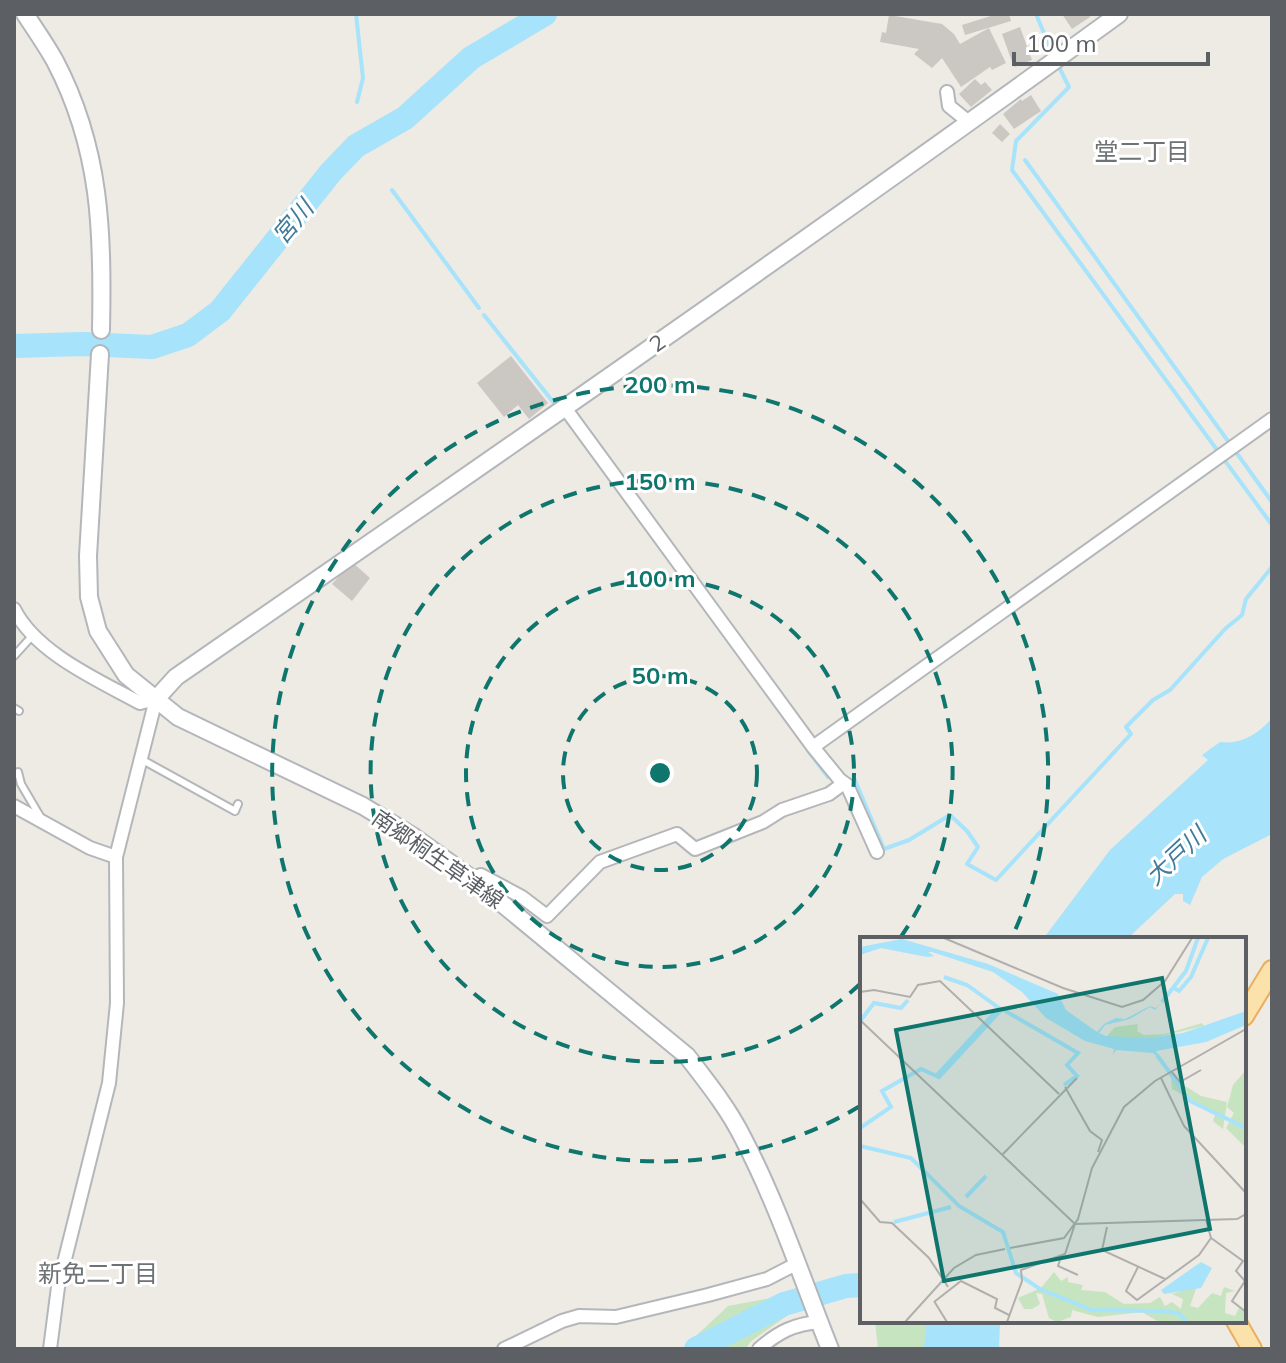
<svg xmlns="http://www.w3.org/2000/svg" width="1286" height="1363" viewBox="0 0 1286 1363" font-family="Mulish,'Noto Sans JP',sans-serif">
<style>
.green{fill:#c7e4c1}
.water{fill:#a7e3fa}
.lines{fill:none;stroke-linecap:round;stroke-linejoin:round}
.stream{stroke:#a7e3fa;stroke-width:4}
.river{stroke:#a7e3fa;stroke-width:24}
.building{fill:#cbc7c3}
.lane-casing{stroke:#b4b7ba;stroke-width:10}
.street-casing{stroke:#b4b7ba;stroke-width:16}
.secondary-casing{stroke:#b3b7bb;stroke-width:20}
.primary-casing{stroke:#eaae60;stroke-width:22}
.lane{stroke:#fff;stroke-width:6}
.street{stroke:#fff;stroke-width:12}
.secondary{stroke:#fff;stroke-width:16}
.primary{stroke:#fbe2ab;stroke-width:18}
.ring{fill:none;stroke:#0f766e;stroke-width:4;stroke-dasharray:14 10}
.labels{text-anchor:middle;stroke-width:6;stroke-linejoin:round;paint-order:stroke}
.street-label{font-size:22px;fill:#5c6064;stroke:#fff}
.neighbourhood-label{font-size:24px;fill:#6d7275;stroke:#fff}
.water-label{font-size:24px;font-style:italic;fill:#3f7a9b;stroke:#fff}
.inset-river{fill:none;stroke:#a7e3fa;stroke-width:4}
.inset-road{fill:none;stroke:#b0afad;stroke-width:2}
.view{fill:#0f766e;fill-opacity:0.15;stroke:#0f766e;stroke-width:4}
.inset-edge{fill:none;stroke:#5c6064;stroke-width:4}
.centre{fill:#0f766e;stroke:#fff;stroke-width:4}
.ring-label{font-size:24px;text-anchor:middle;font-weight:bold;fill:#0f766e;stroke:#fff;stroke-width:6;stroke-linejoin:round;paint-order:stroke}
</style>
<rect width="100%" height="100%" fill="#eeeae4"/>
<path class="green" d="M776 1297 788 1315 750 1342 746 1349H682L728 1306Z
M875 1321H941L933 1349H878Z"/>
<path class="water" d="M1272 718V834L1223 859 1202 877 1190 905 1183 901V894H1175L1127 939H1043L1110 850 1208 760 1202 755 1220 742C1242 745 1259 733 1272 718Z
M926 1321H1000L999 1349H924Z"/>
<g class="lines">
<path class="stream" d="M356 14 363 78 357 102
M1036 14 1054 57
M1058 65 1069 87 1016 141 1012 170 1272 525
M1025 160 1272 502
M392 190 479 308
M484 315 554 403
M809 752 828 777
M854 778 884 849 909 840 950 815 967 831 978 847 967 864 996 880 1131 734 1126 727 1153 700 1170 690 1225 629 1242 615 1246 599 1272 567"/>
<path class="river" d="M14 346 82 344 152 347 188 335 220 311 331 172 356 146 405 118 471 58 545 14
M696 1349 784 1304 846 1286 862 1285"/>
</g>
<path class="building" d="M997 14H1009L1011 21 965 35 962 25Z
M1062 14H1089L1090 17 1072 29Z
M889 15 942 24 954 34 960 44 989 28 1006 63 992 70 990 67 961 87 942 58 932 68 914 54 919 49 880 42 882 32 886 33Z
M1020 27 1032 60 1014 67 1002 34Z
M975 79 981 85 985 82 992 90 971 107 959 94Z
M1031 95 1041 111 1014 129 1003 114 1021 99 1022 101Z
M1000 124 1010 134 1002 142 992 133Z
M511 356 548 403 529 419 518 405 504 417 477 383Z
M352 562 370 578 352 601 332 584Z"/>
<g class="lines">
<defs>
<path id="lane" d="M14 656 33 635
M14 708 19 711
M139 758 235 811 238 804
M18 772 21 784 41 818"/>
<path id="street" d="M947 92 949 106 970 123
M565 408 813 747 840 780 847 785 877 852
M14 609C36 653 98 680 140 703L156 699 116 857 117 1003 109 1083 58 1287 50 1349
M813 747 1272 419
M14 806 90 848 116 857
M471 878 481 875 522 897 547 916 600 862 677 834 695 849 763 822 782 810 829 794 844 783
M504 1349 562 1321 579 1316 616 1317 708 1295 767 1279 796 1264
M759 1349C778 1332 794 1324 820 1322"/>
<path id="secondary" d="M25 14C35 29 46 45 55 61 101 149 103 232 101 330
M100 354 88 556 89 597 98 631 126 675 178 717 363 806 414 837 471 878 687 1056C707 1082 728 1108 743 1138 778 1205 802 1279 830 1349
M156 699 176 677C492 459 808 240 1119 14"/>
<path id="primary" d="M1244 1016 1272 970
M1236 1321 1252 1349"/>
</defs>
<use href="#lane" class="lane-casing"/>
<use href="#street" class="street-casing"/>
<use href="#secondary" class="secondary-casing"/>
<use href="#primary" class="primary-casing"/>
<use href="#lane" class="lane"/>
<use href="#street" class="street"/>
<use href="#secondary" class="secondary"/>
<use href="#primary" class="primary"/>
</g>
<g class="ring">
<circle cx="660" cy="773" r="97"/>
<circle cx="660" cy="773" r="194"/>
<path d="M860 984A291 291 0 1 1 900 938"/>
<path d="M860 1106A388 388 0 1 1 1012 937"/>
</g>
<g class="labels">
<g class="street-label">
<text transform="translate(657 343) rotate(-35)" y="8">2</text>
<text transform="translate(438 859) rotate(35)" y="8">南郷桐生草津線</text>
</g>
<g class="neighbourhood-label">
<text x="1142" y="160">堂二丁目</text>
<text x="98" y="1282">新免二丁目</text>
</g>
<g class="water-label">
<text transform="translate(293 222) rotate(-50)" y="8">宮川</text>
<text transform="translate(1176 856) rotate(-43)" y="8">大戸川</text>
</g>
</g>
<g transform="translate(860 937)">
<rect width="386" height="386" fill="#eeeae4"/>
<path d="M342 86 344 89 288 102 246 100 255 90 278 87 277 94 284 98 305 97ZM386 133V211L366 191 374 176 367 170 373 148ZM311 140 341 159 367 165 363 192 353 184 356 176 312 152ZM194 335 201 344 208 340V345L223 348 221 353 245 355 264 367 290 366 300 360 305 369 312 365 321 372 323 362 312 357 337 349 330 369 338 371 352 356 361 359 364 350 375 354 366 356 365 376 375 379 379 371 386 376V385H299L282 375 238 380 212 373 211 380 197 385 189 381 182 357 176 356 180 367 172 372H164L158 361 181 351Z" fill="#c7e4c1"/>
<path d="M42 2 128 27 198 57 206 73 237 95 244 87 256 81 265 82 290 69 296 71 305 61 295 73 290 70 270 82 245 88 239 96 246 99 288 101 323 96 386 74V88L346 105 296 114 301 123 293 116 256 113 253 118 254 112 225 104 186 81 162 55 133 35 72 15H68L74 19 67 20 21 11 0 18V10ZM341 325 352 331 341 351 304 357 301 353Z" fill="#a7e3fa"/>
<path class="inset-river" d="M314 51 319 54 331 40 348 1M302 65 326 34 338 1M1 83 14 66 41 71 48 63M297 118 330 164 386 191M77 138 139 71 107 48 84 40M0 191 31 170 22 154 61 132 79 140 142 72 218 116 207 128 217 139 204 148M0 209 51 221 99 269 143 295 156 336 180 352 232 373 299 374 318 376 327 385M106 260 126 239M34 285 91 270"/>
<path class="inset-road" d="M84 1 203 51 262 70 283 63 305 44 332 1M0 55 14 53 50 60 58 48 80 44 199 157M0 83 215 287M311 134 320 145 341 133M301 141 324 189 386 256M205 150 230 194 242 203 238 215M142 218 217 141M0 262 20 285 32 286 69 321 88 350M346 283 351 301 383 324 376 334 385 344 372 364 386 375M215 287 377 282 386 277M247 290 242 313 305 342M150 311 204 301 218 282 232 231 264 170 295 144 386 92M200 323 198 329 218 338M278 330 266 354 277 363 339 318 351 301M74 364 87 385M74 365 101 344 137 362 135 371 149 378M45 385 94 331 116 318 145 312M147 385 162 344 161 333 205 317 215 287"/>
<path class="view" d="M302 41 350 292 84 344 36 93Z"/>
<rect width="386" height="386" class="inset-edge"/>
</g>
<circle cx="660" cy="773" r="12" class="centre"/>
<g class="ring-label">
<text x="660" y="393">200 m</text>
<text x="660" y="490">150 m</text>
<text x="660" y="587">100 m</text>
<text x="660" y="684">50 m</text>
</g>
<rect width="1286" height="1363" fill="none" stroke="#5c6064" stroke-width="32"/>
<path d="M1014 52v12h194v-12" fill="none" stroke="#5c6064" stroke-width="4"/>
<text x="1026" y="52" font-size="24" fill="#5c6064" stroke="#ffffff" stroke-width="6" paint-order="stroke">100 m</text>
</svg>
